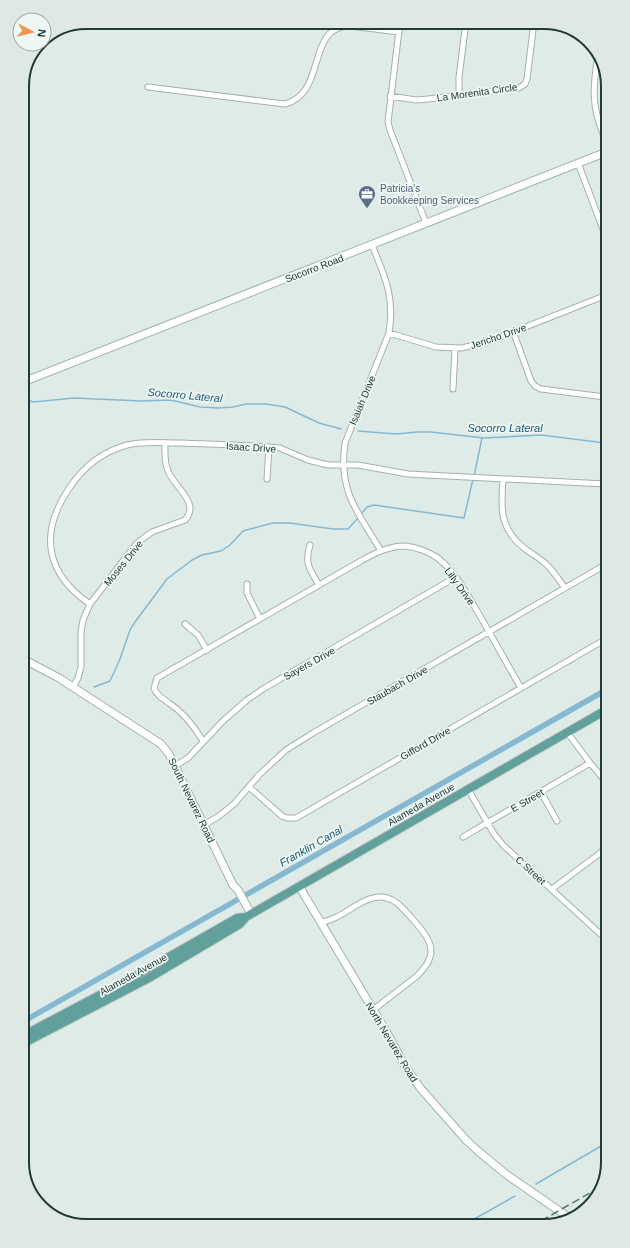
<svg xmlns="http://www.w3.org/2000/svg" width="630" height="1248" viewBox="0 0 630 1248" font-family="Arial,sans-serif">
<style>
.lines{fill:none;stroke-linecap:round;stroke-linejoin:round}
.stream{stroke:#85b9d1;stroke-width:1.5}
.canal{stroke:#85b9d1;stroke-width:5.5}
.minor-casing{stroke:#a2b3af;stroke-width:7}
.tertiary-casing{stroke:#a2b3af;stroke-width:9}
.secondary-casing{stroke:#9eb6b2;stroke-width:9}
.primary-casing{stroke:#c1c8c7;stroke-width:10}
.minor{stroke:#fff;stroke-width:5}
.tertiary{stroke:#fff;stroke-width:7}
.secondary{stroke:#fff;stroke-width:7}
.primary{stroke:#62a19b;stroke-width:8}
.rail{stroke:#5a7774;stroke-width:1.5;stroke-dasharray:8 4;stroke-linecap:butt}
.labels{text-anchor:middle;stroke-width:3.5;stroke-linejoin:round;paint-order:stroke}
.street-label{font-size:10px;fill:#203b38;stroke:#eff7f4}
.service-label{font-size:10px;fill:#4e5e75;stroke:#eff7f4;text-anchor:start}
.water-label{font-size:11px;font-style:italic;fill:#195877;stroke:#eff7f4}
.rim{fill:none;stroke:#203b38;stroke-width:2}
</style>
<rect width="100%" height="100%" fill="#dfebe7"/>
<g class="lines">
<path class="stream" d="M23 398 33 402 74 398 141 401 171 400 200 407 218 408 233 407 246 404H266L285 407 319 423 341 429
M358 431 396 434 417 432H431L484 438 541 435 605 443
M474 476 482 438
M362 513 367 507 374 505 464 518 473 479
M94 687 110 681 120 659 130 630 135 622 167 579 192 560 202 555 221 551 230 545 243 531 273 523H290L333 529H348L358 518
M536 1184 608 1142
M469 1222 515 1196"/>
<path class="canal" d="M26 1020 606 690"/>
<defs>
<path id="minor" d="M400 22 388 122 390 130 426 223
M535 22 554 24
M598 55C593 86 591 106 604 136
M148 87 285 104C328 93 305 25 351 26L399 32
M459 95V77L466 22
M390 96 416 100 428 99 519 88 525 84 527 79 534 22
M578 163 604 232
M372 245C385 277 395 297 389 333L345 443C338 492 358 512 381 551
M513 331 531 381 535 386 541 389 605 397
M389 333 436 347 461 348 485 343 604 296
M453 389 455 348
M267 479 269 447
M503 479C501 506 499 528 523 547 530 553 538 557 545 563 553 570 559 580 565 588
M310 545C304 563 310 570 319 585
M247 584V593L260 619
M90 604C46 574 39 534 68 490 82 468 101 452 127 445 145 441 162 443 181 443 210 444 239 445 269 447L280 448 308 460 328 465H358L408 474 605 484
M185 624 198 635 207 650
M73 687 78 678 81 667V632L83 620 90 604 137 543 152 532 185 520C201 503 174 487 168 471 164 462 165 453 165 443
M567 732 590 763 606 782
M203 741C194 726 184 713 169 703 163 699 156 695 154 688L157 678 359 562C373 554 388 546 405 546 416 547 430 552 439 559 457 574 468 596 480 616 494 640 507 664 521 688
M175 766 188 758 224 720 247 700 263 689 456 577
M249 787 282 816 287 818H296L606 639
M468 789 494 834 503 845 607 940
M541 792 557 821
M204 825 219 816 234 804 259 775 286 750 313 733 605 565
M463 837 590 763
M601 852 607 857
M552 889 607 848
M321 922C343 920 361 895 383 897 388 898 393 900 397 903 404 909 423 930 427 938 430 942 431 948 431 953 430 962 423 970 417 976L373 1010"/>
<path id="tertiary" d="M25 660 59 678 161 744 169 754 175 766 233 885 238 890 251 914
M299 886 390 1038 404 1065 421 1089 466 1140 478 1151 507 1175 571 1219"/>
<path id="secondary" d="M23 382 604 153"/>
<path id="primary" d="M26 1034 130 979 237 918 246 917
M26 1042 149 978 240 924 246 917 251 914 606 710"/>
</defs>
<use href="#minor" class="minor-casing"/>
<use href="#tertiary" class="tertiary-casing"/>
<use href="#secondary" class="secondary-casing"/>
<use href="#primary" class="primary-casing"/>
<use href="#minor" class="minor"/>
<use href="#tertiary" class="tertiary"/>
<use href="#secondary" class="secondary"/>
<use href="#primary" class="primary"/>
<path class="rail" d="M541 1221 600 1187"/>
</g>
<defs>
<symbol id="office-pin" viewBox="-11 -11 22 30"><path d="M0 17L-7.5 6A9.5 9.5 0 1 1 7.5 6Z" fill="#5c6f8a" stroke="#eff7f4"/><path d="M-6-3h4V-5.5h4V-3h4V5H-6ZM-1-4.5V-3h2v-1.5ZM-6 0V1H6V0Z" fill="#fff"/></symbol>
</defs>
<g fill-rule="evenodd">
<use href="#office-pin" x="357" y="184" width="20" height="27"/>
</g>
<g class="labels">
<g class="street-label">
<text transform="translate(477 92) rotate(-8)" y="4">La Morenita Circle</text>
<text transform="translate(314 268) rotate(-21)" y="4">Socorro Road</text>
<text transform="translate(498 336) rotate(-19)" y="4">Jericho Drive</text>
<text transform="translate(362 400) rotate(-67)" y="4">Isaiah Drive</text>
<text transform="translate(251 447) rotate(4)" y="4">Isaac Drive</text>
<text transform="translate(123 563) rotate(-51)" y="4">Moses Drive</text>
<text transform="translate(460 586) rotate(54)" y="4">Lilly Drive</text>
<text transform="translate(309 663) rotate(-29)" y="4">Sayers Drive</text>
<text transform="translate(397 685) rotate(-30)" y="4">Staubach Drive</text>
<text transform="translate(425 743) rotate(-30)" y="4">Gifford Drive</text>
<text transform="translate(192 800) rotate(64)" y="4">South Nevarez Road</text>
<text transform="translate(527 800) rotate(-30)" y="4">E Street</text>
<text transform="translate(421 804) rotate(-30)" y="4">Alameda Avenue</text>
<text transform="translate(531 870) rotate(43)" y="4">C Street</text>
<text transform="translate(133 974) rotate(-29)" y="4">Alameda Avenue</text>
<text transform="translate(392 1042) rotate(59)" y="4">North Nevarez Road</text>
</g>
<g class="service-label">
<text x="380" y="192">Patricia's<tspan x="380" dy="12">Bookkeeping Services</tspan></text>
</g>
<g class="water-label">
<text transform="translate(185 395) rotate(5)" y="4">Socorro Lateral</text>
<text x="505" y="432">Socorro Lateral</text>
<text transform="translate(311 846) rotate(-30)" y="4">Franklin Canal</text>
</g>
</g>
<path d="M0 0H630V1248H0ZM86 29H544A57 57 0 0 1 601 86V1162A57 57 0 0 1 544 1219H86A57 57 0 0 1 29 1162V86A57 57 0 0 1 86 29Z" fill="#dee8e5" fill-rule="evenodd"/>
<path class="rim" d="M86 29H544A57 57 0 0 1 601 86V1162A57 57 0 0 1 544 1219H86A57 57 0 0 1 29 1162V86A57 57 0 0 1 86 29Z"/>
<g transform="translate(32 32) rotate(97)"><circle r="19" fill="#eff7f4" stroke="#9caca9"/>
<path d="M0-3L7 15L0 10L-7 15Z" fill="#f49653"/>
<text y="-6" font-size="11" font-weight="bold" text-anchor="middle" fill="#203b38">N</text>
</g>
</svg>
